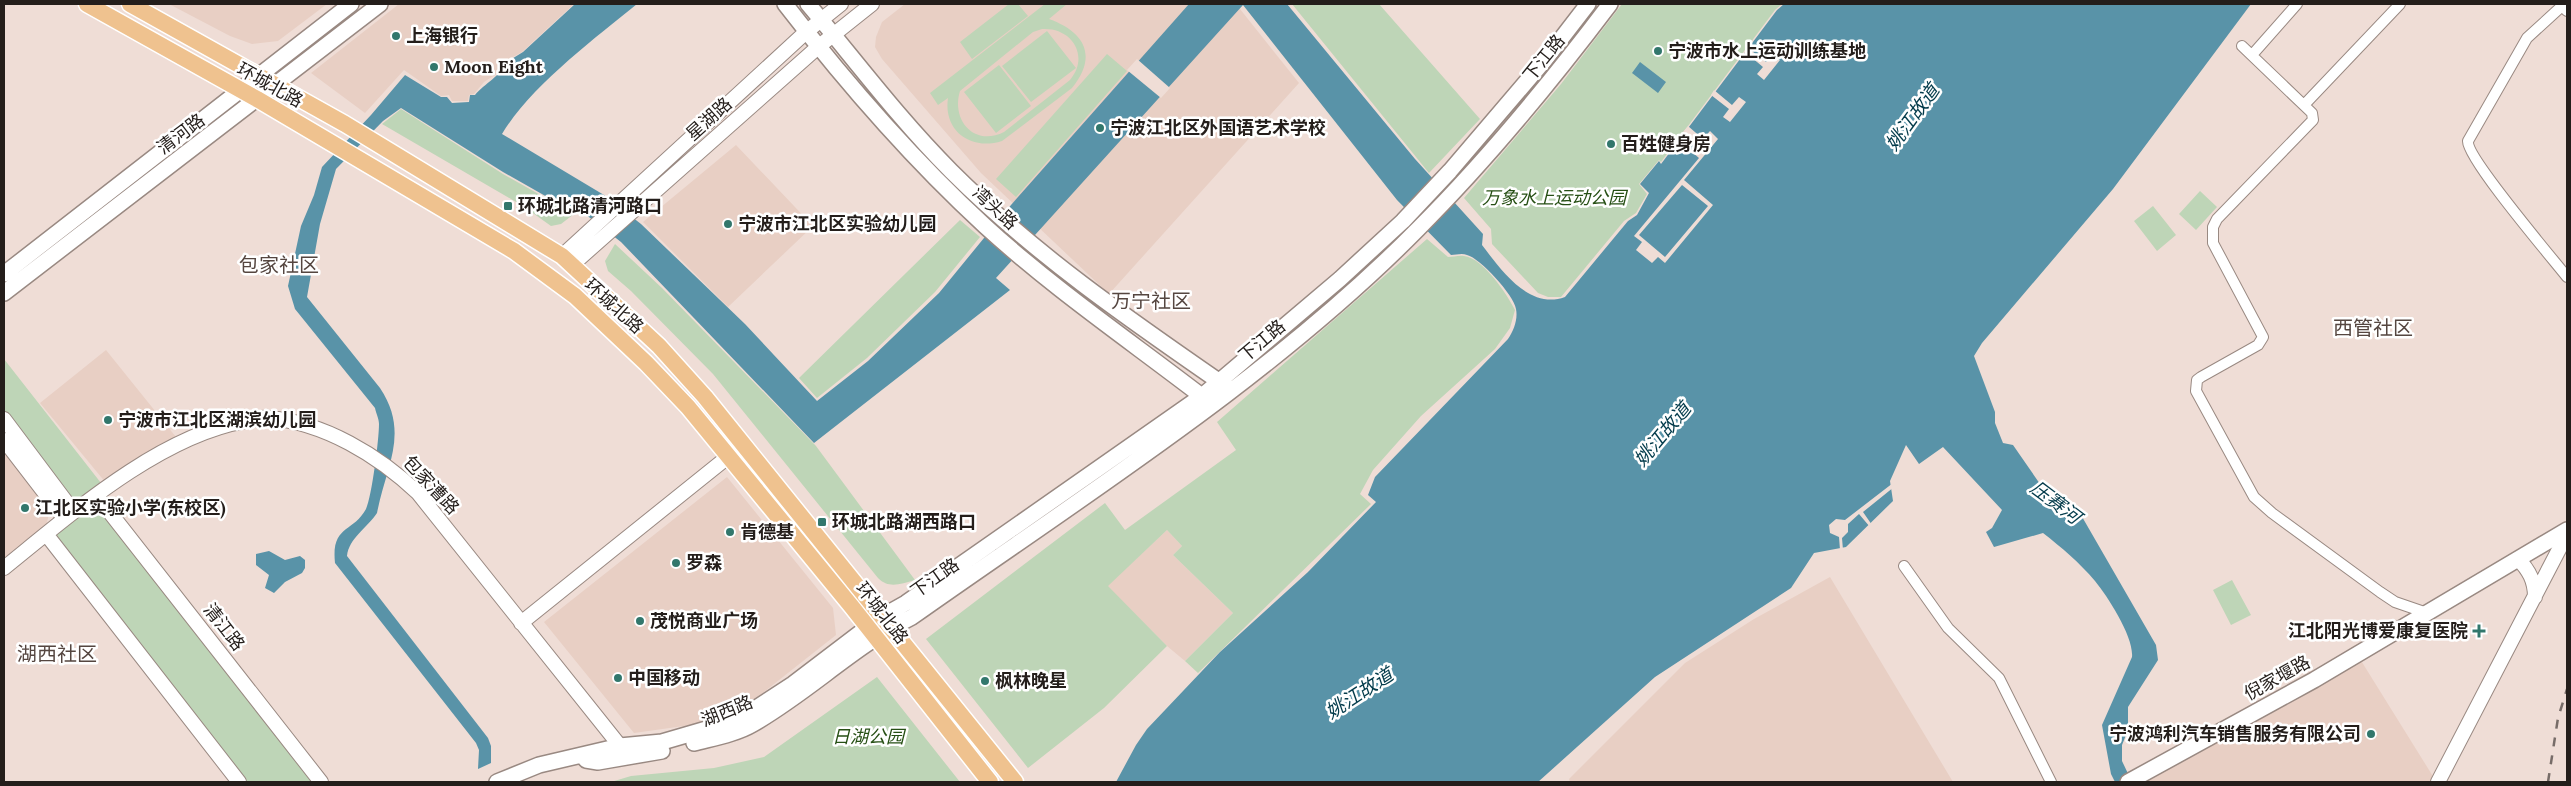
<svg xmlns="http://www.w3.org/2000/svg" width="2571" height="786" viewBox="0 0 2571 786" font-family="Lora,'Noto Sans SC',serif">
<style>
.built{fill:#e8cfc4}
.green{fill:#bed5b7;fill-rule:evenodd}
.water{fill:#5993a8}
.pier{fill:#efddd6;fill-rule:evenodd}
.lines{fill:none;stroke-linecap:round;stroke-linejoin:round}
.minor-casing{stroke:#998982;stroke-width:12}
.tertiary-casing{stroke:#998982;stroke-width:16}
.secondary-casing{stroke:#998982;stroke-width:18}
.primary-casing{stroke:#fff;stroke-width:19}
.minor{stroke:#fff;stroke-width:10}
.tertiary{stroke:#fff;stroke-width:14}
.secondary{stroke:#fff;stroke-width:15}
.primary{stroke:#efc28f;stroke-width:16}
.rail{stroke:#776c68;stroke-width:2.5;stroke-dasharray:9 9;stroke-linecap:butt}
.poi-dot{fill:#32776c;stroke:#fff;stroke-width:2}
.labels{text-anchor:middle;stroke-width:5;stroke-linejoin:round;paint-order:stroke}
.poi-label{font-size:18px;font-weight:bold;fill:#241e1b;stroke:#fff;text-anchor:start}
.street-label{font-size:18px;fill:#241e1b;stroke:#fff}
.park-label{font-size:18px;font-style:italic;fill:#264f14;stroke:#fff}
.water-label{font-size:19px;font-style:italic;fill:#033b4b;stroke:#fff}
.quarter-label{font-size:20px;fill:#554640;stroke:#fff}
</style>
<rect width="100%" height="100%" fill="#efddd6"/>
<path class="built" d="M169 4H327L278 41 252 44 230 36Z
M399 4H574L522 52 504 62 501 71 484 82 474 94 469 95 468 101H452L449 95 441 96 404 70 365 113 311 73Z
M905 4H1236L1299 83 1109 294 981 173 882 59 875 47 876 37 882 22Z
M736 145 813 226 728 307 643 222Z
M106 350 176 437 106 483 40 403Z
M4 452 43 502 49 514 45 530 4 562Z
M727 477 833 608 836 635 755 699 698 724 634 733 544 622Z
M1167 530 1182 546 1173 555 1233 613 1185 661 1167 646 1107 586Z
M1830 577 1953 782H1570L1569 779 1685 663 1754 619Z
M2360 659 2434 778 2432 782H2145L2308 691Z"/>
<path class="green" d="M1009 4H1018L1028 16 972 59 960 42Z
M1045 4H1067L1049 19C1085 32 1098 56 1072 88L1002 141C971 151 943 131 948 98L938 105 930 93ZM1042 29C1072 27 1090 56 1070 80L1004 132C974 147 951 120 960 91L1033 32Z
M1292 4H1379L1480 119 1429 173Z
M1622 4H1782L1775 10 1661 162 1659 160 1639 184 1647 194 1636 213 1624 221 1561 297H1548L1538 293 1492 244 1491 229 1464 198 1561 84Z
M1047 31 1076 68 1031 102 1002 66Z
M1107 54 1127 71 1016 197 996 179Z
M999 65 1031 106 996 133 964 92Z
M401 109 503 174 574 214 561 224 551 226 523 206 382 124Z
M2200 191 2217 207 2196 230 2179 214Z
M2153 206 2176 235 2157 251 2134 221Z
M960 220 980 237 935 292 867 358 817 398 799 378Z
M1427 239 1448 257C1453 257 1459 255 1464 256 1483 258 1507 294 1515 310L1510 328 1495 349 1421 416 1373 470 1360 494 1371 504 1198 673 1185 661 1233 613 1173 555 1182 546 1167 530 1108 586 1167 646 1104 708 1028 768 926 639 1105 503 1125 530 1236 450 1217 422Z
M615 244 662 288 816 446 915 580C900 584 889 589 878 578L713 374 631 291 608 271 605 261Z
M4 359 101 483C91 491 83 501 69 499L4 414Z
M93 507 102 513 315 782H244L56 540 57 533Z
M2232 580 2251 615 2231 625 2213 590Z
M877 677 960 782H611L631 776 714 768 764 757Z"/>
<path class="water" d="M575 4H637C594 39 530 87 502 134L604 195 641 224 745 324 817 401 868 361 939 293 1011 205 1189 4H1287L1415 159 1483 234 1482 245C1501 270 1529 310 1565 297L1628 221 1637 215 1649 193 1640 184 1659 161 1661 164 1777 10 1784 4H2251L2113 189 1982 343 1974 356 1995 412V423L2003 443 2013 445 2058 510C2065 515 2074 508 2081 515L2156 645 2158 660 2128 707V730L2122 745V761L2132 782H2115L2111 774 2102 725 2132 657C2134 637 2108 597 2095 581 2080 563 2061 547 2043 533L1994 547 1986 532 1992 528 2002 510 1943 447 1919 464 1906 445 1890 481 1893 501 1846 547 1814 553 1791 588 1655 677 1538 782H1116L1136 745 1147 729 1220 652 1308 572 1376 502 1368 495 1375 477 1508 339C1514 330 1518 319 1516 309 1514 295 1480 258 1467 255 1462 253 1456 255 1451 255L1397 200 1243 5 996 278 1010 290 814 443 621 242 576 207 563 206 503 172 401 108 383 121 336 169 320 224 307 297 380 388C410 433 386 466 377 513 367 528 349 538 347 556L488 738 491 746V763L478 769 479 750 476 743 335 563C331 525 353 533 366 509 372 496 379 439 379 424 379 419 376 413 375 408L295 309 288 286 301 226 314 195 322 167 371 115 405 75 441 97H447L452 103 469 102 470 95H475C485 83 501 76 505 63L523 52Z
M1640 62 1666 82 1658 93 1632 73Z
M269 551 285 560 300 556 305 560V568L302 573 285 582 274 593 265 588 269 575 256 565V554Z"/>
<path class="pier" d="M1748 48 1766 62 1773 54 1780 60 1764 80 1757 74 1763 67 1745 52Z
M1137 59 1170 88 1161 98 1127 70Z
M1714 90 1732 105 1739 97 1746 102 1730 122 1723 117 1729 109 1711 95Z
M1688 126 1703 139 1710 131 1718 139 1684 180 1713 205 1665 263 1658 257 1652 263 1636 250 1642 242 1634 236 1699 158 1692 152 1698 144 1683 132ZM1682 185 1708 206 1665 257 1639 235Z
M1893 483 1894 487 1863 512 1872 525 1870 527 1859 514 1848 524V532L1842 538 1843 550H1840L1839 537 1830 533 1829 525 1836 519 1845 520Z"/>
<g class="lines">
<defs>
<path id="minor" d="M2567 11 2562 6 2527 38 2468 141C2466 157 2552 258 2567 277
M2242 46 2312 113 2313 120 2217 219 2213 227V243L2263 337 2258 345 2201 377 2197 380 2196 391 2254 497 2272 513 2380 592 2395 602 2427 613
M2252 55 2297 4
M2304 105 2400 4
M1904 566 1948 628 1999 678 2051 782"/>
<path id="tertiary" d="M562 256 806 32 841 4
M572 265 818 47 872 4
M4 419 73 511
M4 440 64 518
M97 496 321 782
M46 534 239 782
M2518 559C2529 570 2535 581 2535 597
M4 568C71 514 159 436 245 421 252 420 261 417 268 418 324 422 379 456 418 493L620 746 622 754
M521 623 729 456
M2438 782 2567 534"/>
<path id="secondary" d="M785 4C846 83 911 158 985 226 1055 290 1133 343 1208 401
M808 4C855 60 899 119 951 171 1034 254 1130 320 1227 387
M4 274 351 4
M4 293 380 4
M694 743C713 738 736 734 753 724 809 692 854 646 912 617 1083 496 1271 378 1418 229 1488 159 1551 82 1610 4
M586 760 598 762 662 751
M497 782 539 765 620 746 662 742 710 728 747 714 793 684 881 617 906 603 1202 396 1340 279 1403 221 1450 171 1544 61 1588 4
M2128 782 2314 680 2567 530"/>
<path id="primary" d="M87 4 257 99 514 251 575 296 646 363 688 407 852 607 990 782
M130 4 345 124 562 256 659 346 705 397 1015 782"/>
</defs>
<use href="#minor" class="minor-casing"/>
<use href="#tertiary" class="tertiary-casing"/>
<use href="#secondary" class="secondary-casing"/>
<use href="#primary" class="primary-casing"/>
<use href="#minor" class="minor"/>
<use href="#tertiary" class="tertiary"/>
<use href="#secondary" class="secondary"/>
<use href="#primary" class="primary"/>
<path class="rail" d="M2548 782 2558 718 2567 689"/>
</g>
<g class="poi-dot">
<circle cx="396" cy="36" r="5"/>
<circle cx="1658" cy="51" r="5"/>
<circle cx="434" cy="67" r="5"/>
<circle cx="1100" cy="128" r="5"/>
<circle cx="1611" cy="144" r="5"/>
<rect x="503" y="201" width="10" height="10" rx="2.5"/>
<circle cx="728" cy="224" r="5"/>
<circle cx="108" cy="420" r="5"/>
<circle cx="25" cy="508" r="5"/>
<rect x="817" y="517" width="10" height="10" rx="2.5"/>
<circle cx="730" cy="532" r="5"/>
<circle cx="676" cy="563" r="5"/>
<circle cx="640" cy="621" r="5"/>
<path d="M2476.5 623.5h5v5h5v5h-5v5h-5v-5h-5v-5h5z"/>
<circle cx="618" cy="678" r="5"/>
<circle cx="985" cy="681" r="5"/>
<circle cx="2371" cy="734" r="5"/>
</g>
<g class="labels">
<g class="poi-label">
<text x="406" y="42">上海银行</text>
<text x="1668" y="57">宁波市水上运动训练基地</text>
<text x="444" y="73">Moon Eight</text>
<text x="1110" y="134">宁波江北区外国语艺术学校</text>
<text x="1621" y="150">百姓健身房</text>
<text x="518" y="212">环城北路清河路口</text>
<text x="738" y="230">宁波市江北区实验幼儿园</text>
<text x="118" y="426">宁波市江北区湖滨幼儿园</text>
<text x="35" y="514">江北区实验小学(东校区)</text>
<text x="832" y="528">环城北路湖西路口</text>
<text x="740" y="538">肯德基</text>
<text x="686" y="569">罗森</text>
<text x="650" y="627">茂悦商业广场</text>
<text x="2468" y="637" text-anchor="end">江北阳光博爱康复医院</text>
<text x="628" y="684">中国移动</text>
<text x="995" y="687">枫林晚星</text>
<text x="2361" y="740" text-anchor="end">宁波鸿利汽车销售服务有限公司</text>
</g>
<g class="street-label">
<text transform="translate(1544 58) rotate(-51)" y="6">下江路</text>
<text transform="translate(270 85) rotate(29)" y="6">环城北路</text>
<text transform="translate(709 119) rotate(-42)" y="6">星湖路</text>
<text transform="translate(181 134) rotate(-37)" y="6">清河路</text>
<text transform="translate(995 208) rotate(43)" y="6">湾头路</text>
<text transform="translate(614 306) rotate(42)" y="6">环城北路</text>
<text transform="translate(1262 341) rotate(-40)" y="6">下江路</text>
<text transform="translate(431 485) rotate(47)" y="6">包家漕路</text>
<text transform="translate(935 578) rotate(-35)" y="6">下江路</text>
<text transform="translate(882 613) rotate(52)" y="6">环城北路</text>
<text transform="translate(224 627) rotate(52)" y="6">清江路</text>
<text transform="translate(2277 678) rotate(-29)" y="6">倪家堰路</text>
<text transform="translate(727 711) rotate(-22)" y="6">湖西路</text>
</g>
<g class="park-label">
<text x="1554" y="204">万象水上运动公园</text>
<text x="868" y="743">日湖公园</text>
</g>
<g class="water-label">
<text transform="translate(1912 117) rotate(-54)" y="7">姚江故道</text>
<text transform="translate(1662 434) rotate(-50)" y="7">姚江故道</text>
<text transform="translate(2056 502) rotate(37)" y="7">压赛河</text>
<text transform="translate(1359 693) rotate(-33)" y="7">姚江故道</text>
</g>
<g class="quarter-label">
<text x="279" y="272">包家社区</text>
<text x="1151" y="308">万宁社区</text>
<text x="2373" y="335">西管社区</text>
<text x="57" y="661">湖西社区</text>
</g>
</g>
<rect width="2571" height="786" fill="none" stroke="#241e1b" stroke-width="10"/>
</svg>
